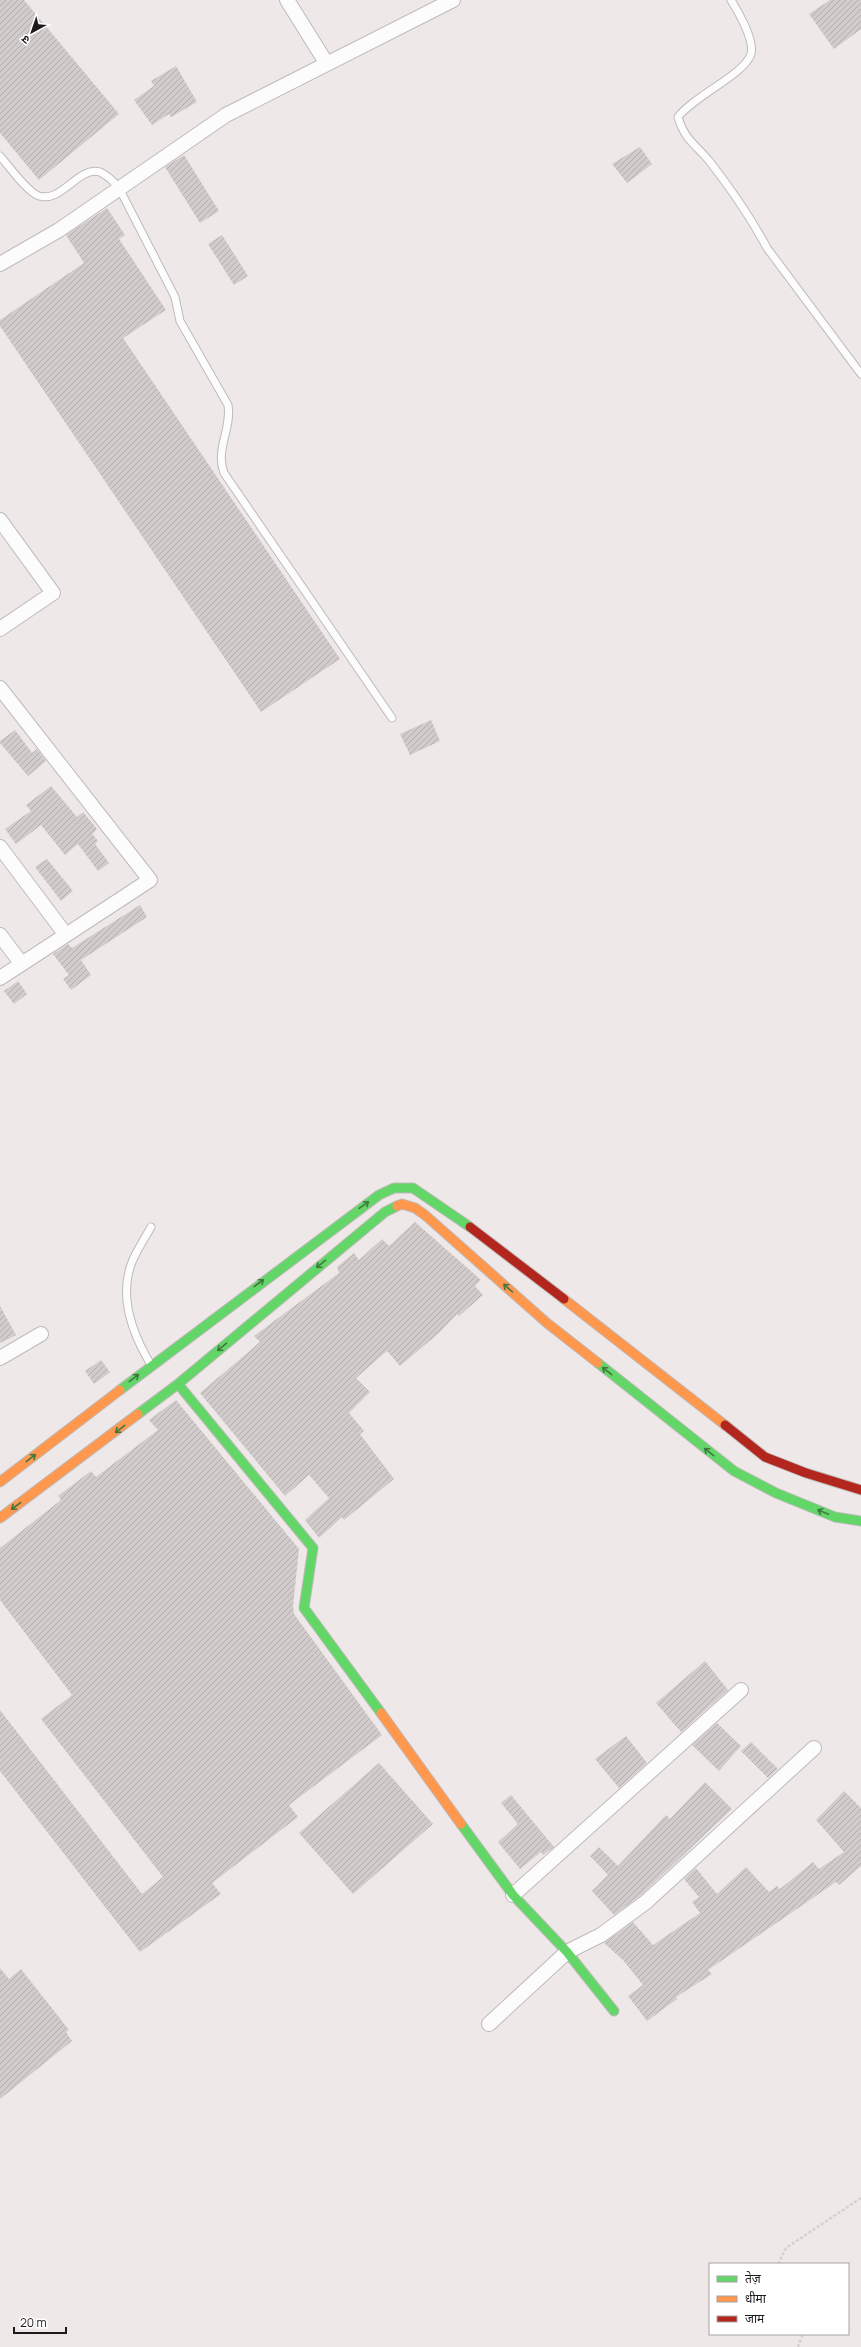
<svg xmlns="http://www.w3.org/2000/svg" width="861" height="2347" viewBox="0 0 861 2347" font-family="Manrope,'Noto Sans Devanagari',sans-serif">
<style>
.building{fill:url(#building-hatch)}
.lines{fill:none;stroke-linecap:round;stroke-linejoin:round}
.lane-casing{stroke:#bfbaba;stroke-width:9}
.street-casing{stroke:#bfbaba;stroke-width:16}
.fast-casing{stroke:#bfbaba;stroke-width:11}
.slow-casing{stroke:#bfbaba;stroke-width:11}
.jam-casing{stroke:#bfbaba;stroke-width:11}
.path{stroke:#d3d1d1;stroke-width:2.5;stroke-dasharray:3 2;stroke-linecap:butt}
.lane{stroke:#fdfcfc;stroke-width:7}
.street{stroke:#fdfcfc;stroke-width:14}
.fast{stroke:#63d668;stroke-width:9}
.slow{stroke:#ff974d;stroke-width:9}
.jam{stroke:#b3261e;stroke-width:9}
.oneway{stroke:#407740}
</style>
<defs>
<pattern id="building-hatch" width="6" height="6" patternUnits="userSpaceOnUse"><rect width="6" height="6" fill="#d1cbcc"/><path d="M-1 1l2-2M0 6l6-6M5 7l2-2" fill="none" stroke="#b3aeaf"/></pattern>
</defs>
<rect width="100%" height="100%" fill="#efe8e9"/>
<path class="building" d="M0 0H24L119 114 39 180 0 133Z
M830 0H861V29L834 49 809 14Z
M176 66 197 102 171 117 169 114 152 125 134 100 154 86 151 81Z
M640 147 652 164 627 183 612 164Z
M184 155 219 211 200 223 165 167Z
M107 208 125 235 119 239 166 310 123 338 340 659 261 712 0 326V320L84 263 66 235Z
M222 235 248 276 234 285 208 244Z
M431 720 440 741 410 755 400 734Z
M15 730 32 753 37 749 46 761 28 776 0 743V741Z
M51 786 77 817 83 812 97 829 92 834 98 841 95 844 109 863 98 871 78 844 65 855 41 825 16 844 5 829 31 811 26 805Z
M47 859 73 891 61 901 35 867Z
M140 905 147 917 81 960 91 975 71 990 63 979 69 975 53 954 68 944 72 948Z
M18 981 27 994 14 1004 4 991Z
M415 1222 481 1280 475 1286 483 1295 459 1316 457 1314 439 1333 400 1366 387 1351 356 1378 370 1392 349 1413 364 1431 360 1434 394 1479 344 1520 342 1517 319 1538 305 1520 329 1498 309 1475 285 1496 200 1393 260 1342 254 1336 339 1273 337 1267 354 1253 359 1260 382 1239 389 1246Z
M0 1306 16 1335 0 1343Z
M101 1360 110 1372 94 1384 85 1371Z
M176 1400 299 1549 293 1606 294 1614 382 1735 289 1805 298 1817 212 1883 221 1894 140 1952 0 1771V1710L142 1894 163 1877 41 1719 72 1695 0 1600V1548L61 1500 58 1496 91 1471 96 1477 158 1430 149 1420Z
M705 1661 728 1690 681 1732 656 1703Z
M717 1723 741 1746 719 1771 692 1745Z
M626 1736 647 1763 619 1788 595 1759Z
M751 1742 778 1769 768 1778 741 1751Z
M379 1763 433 1824 353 1894 299 1833Z
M705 1782 732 1809 641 1895 614 1915 592 1891 608 1875 590 1856 599 1847 618 1866 666 1815 670 1819Z
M844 1791 861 1808V1866L839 1885 836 1882 708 1970 712 1974 676 1997 677 1999 647 2021 628 1996 643 1985 623 1960 604 1943 633 1922 653 1945 700 1913 692 1902 699 1897 684 1879 696 1868 717 1894 746 1867 769 1892 777 1886 780 1889 813 1862 819 1869 844 1852 816 1820Z
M511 1795 554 1847 543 1855 541 1852 520 1869 498 1842 518 1824 501 1803Z
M0 1968 9 1979 21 1969 69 2030 66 2032 72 2041 0 2099Z"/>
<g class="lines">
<defs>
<path id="lane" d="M731 0C738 11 755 41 751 54 745 74 694 96 678 117 684 139 696 145 710 162 731 189 751 218 767 248L861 374
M0 156C9 166 27 192 39 196 62 203 78 166 100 172 107 175 114 182 119 188L175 297 180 321 228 405C232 429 215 449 224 473L392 718
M151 1227C145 1238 137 1250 132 1262 118 1297 133 1335 151 1365"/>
<path id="street" d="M287 0 327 64
M0 264 59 230 226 115 453 0
M0 520 53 593 0 629
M0 688 150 880 66 935
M0 847 66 935 0 978
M0 935 21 963
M0 1358 41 1334
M513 1895 741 1690
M489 2024 567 1952 601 1935 646 1902 814 1748"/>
<path id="fast" d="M598 1363 734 1471 776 1493 835 1517 861 1521
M178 1384 313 1548 304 1608 381 1713
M120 1390 379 1195 394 1188H413L470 1227
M138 1414 178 1384 385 1212 397 1206
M461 1824 513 1895 567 1952 614 2011"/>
<path id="slow" d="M397 1206 402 1204 415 1208 425 1215 547 1323 598 1363
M564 1299 725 1425
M0 1482 120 1390
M0 1518 138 1414
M381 1713 461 1824"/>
<path id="jam" d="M470 1227 564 1299
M725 1425 765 1457 806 1473 861 1490"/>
</defs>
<use href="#lane" class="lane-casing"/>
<use href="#street" class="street-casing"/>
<use href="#fast" class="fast-casing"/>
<use href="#slow" class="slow-casing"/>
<use href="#jam" class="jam-casing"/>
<path class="path" d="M778 2264 786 2248 861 2198
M798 2347 803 2334"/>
<use href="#lane" class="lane"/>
<use href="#street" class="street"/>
<use href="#fast" class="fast"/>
<use href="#slow" class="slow"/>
<use href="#jam" class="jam"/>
</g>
<defs><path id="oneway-shaft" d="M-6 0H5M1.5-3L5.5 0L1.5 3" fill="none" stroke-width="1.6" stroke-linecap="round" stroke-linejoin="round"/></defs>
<g class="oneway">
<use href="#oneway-shaft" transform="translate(364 1205) rotate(-35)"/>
<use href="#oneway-shaft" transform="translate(321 1264) rotate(140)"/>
<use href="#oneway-shaft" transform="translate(259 1283) rotate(-37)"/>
<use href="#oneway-shaft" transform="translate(508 1288) rotate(-138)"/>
<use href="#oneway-shaft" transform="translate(222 1347) rotate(140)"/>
<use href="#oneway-shaft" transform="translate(607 1371) rotate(-142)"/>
<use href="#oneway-shaft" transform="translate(134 1378) rotate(-38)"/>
<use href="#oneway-shaft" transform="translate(120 1429) rotate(142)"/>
<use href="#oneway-shaft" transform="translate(709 1452) rotate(-142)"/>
<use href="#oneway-shaft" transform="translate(31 1458) rotate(-38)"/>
<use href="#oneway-shaft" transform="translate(16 1506) rotate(143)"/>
<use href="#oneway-shaft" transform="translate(823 1512) rotate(-158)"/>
</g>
<rect x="709" y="2263" width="140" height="72" fill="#ffffff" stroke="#a5a3a3"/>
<rect x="717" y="2276" width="20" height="6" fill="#63d668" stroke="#a5a3a3"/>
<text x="745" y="2283" font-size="12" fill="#1d1819">तेज़</text>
<rect x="717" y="2296" width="20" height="6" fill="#ff974d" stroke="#a5a3a3"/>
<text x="745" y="2303" font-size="12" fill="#1d1819">धीमा</text>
<rect x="717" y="2316" width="20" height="6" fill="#b3261e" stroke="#a5a3a3"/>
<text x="745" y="2323" font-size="12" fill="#1d1819">जाम</text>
<g transform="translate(32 32) rotate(220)" stroke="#ffffff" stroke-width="3" paint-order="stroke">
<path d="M0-3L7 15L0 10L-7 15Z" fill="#1d1819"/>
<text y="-6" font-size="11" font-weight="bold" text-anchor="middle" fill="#1d1819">उ</text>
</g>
<path d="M14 2327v6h52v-6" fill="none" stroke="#1d1819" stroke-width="2"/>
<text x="20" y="2327" font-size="12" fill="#1d1819" stroke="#ffffff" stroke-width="3" paint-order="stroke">20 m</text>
</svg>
